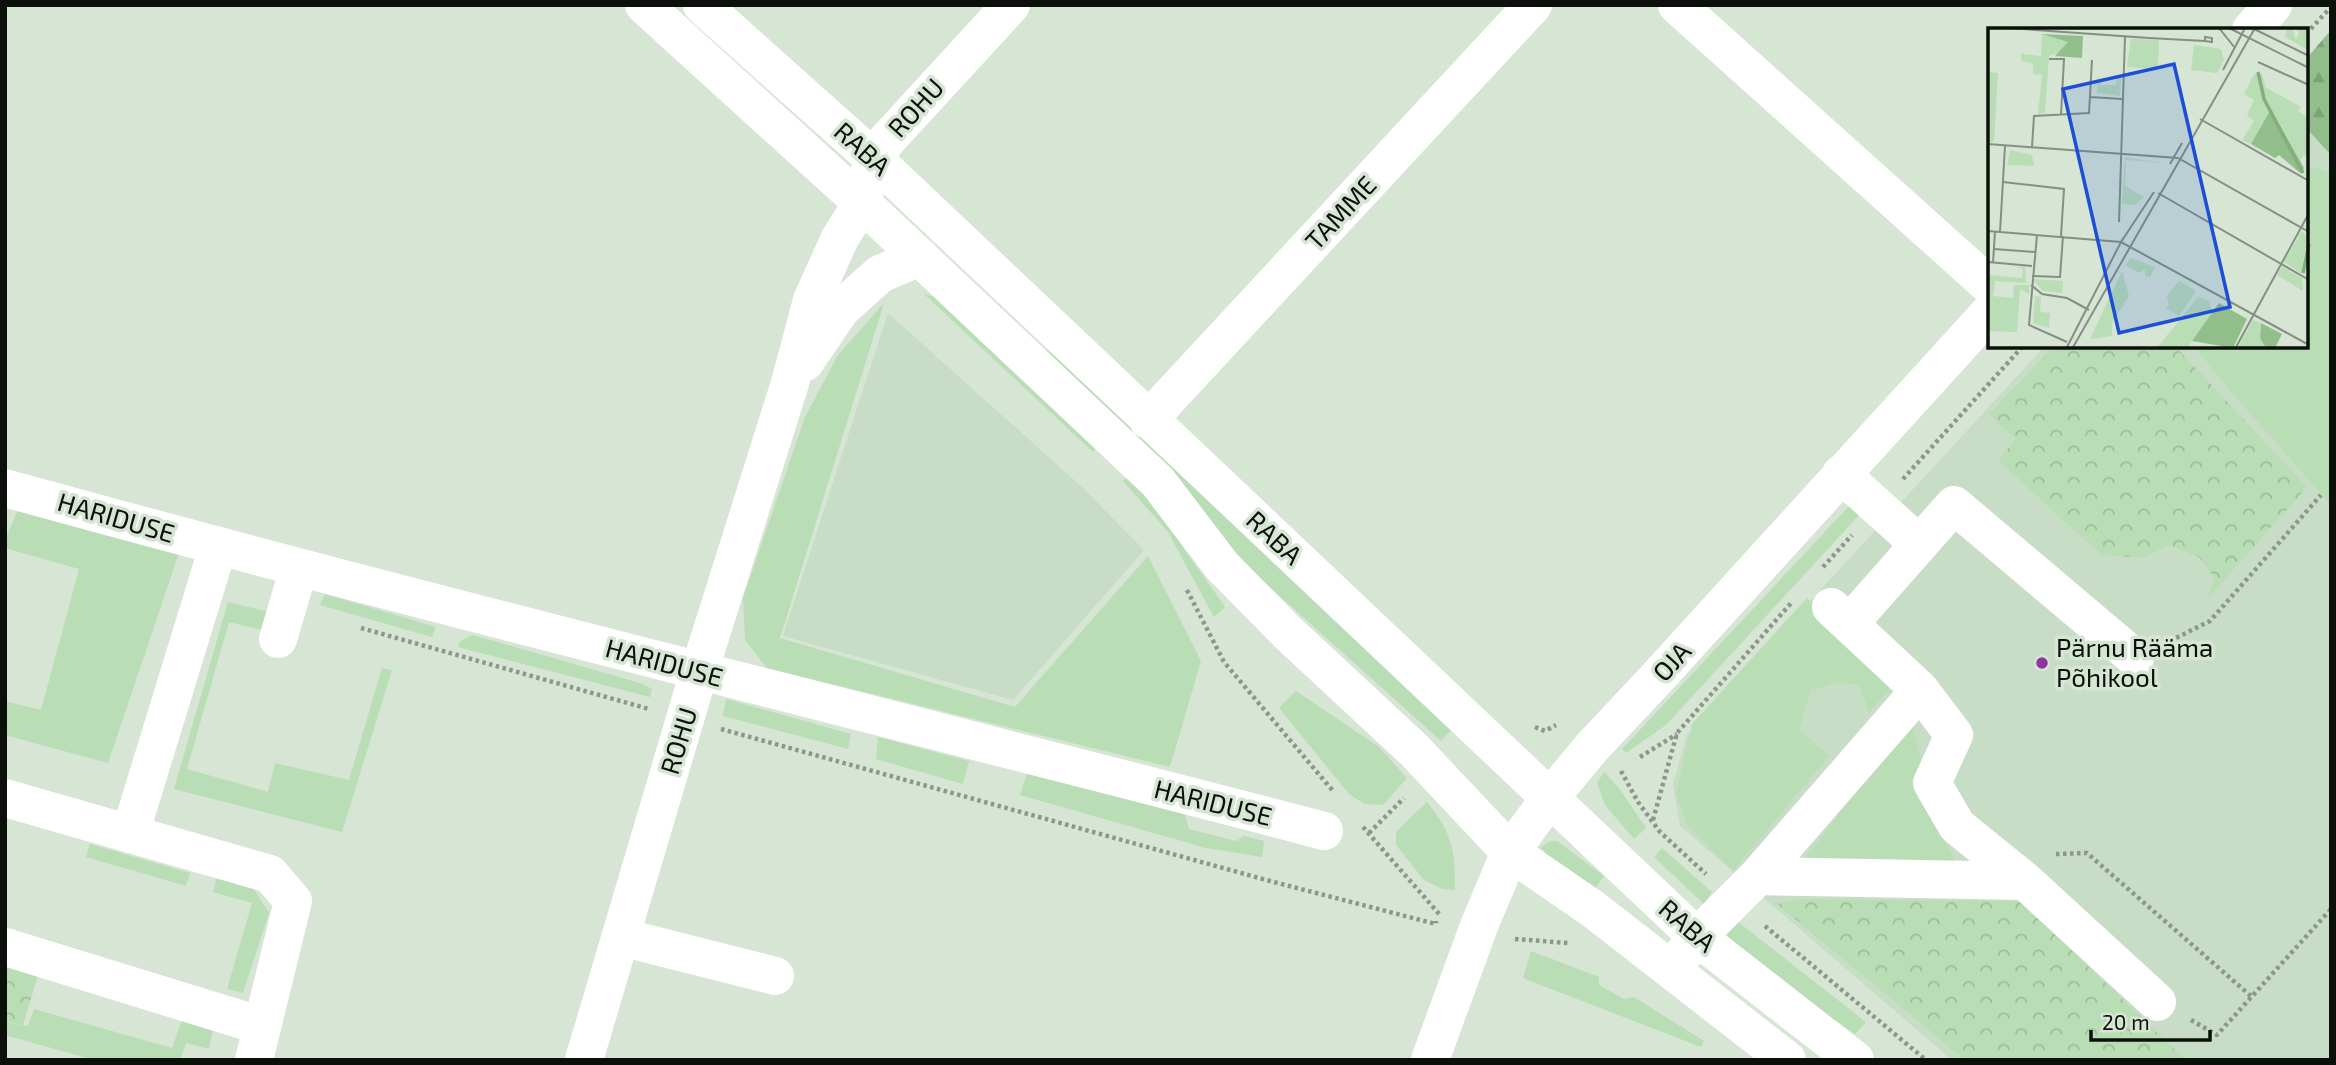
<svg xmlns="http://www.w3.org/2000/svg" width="2336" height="1065" viewBox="0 0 2336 1065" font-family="'Exo 2',sans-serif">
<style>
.built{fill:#c8ddc5}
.grass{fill:#b9ddb4}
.forest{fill:url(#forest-firs)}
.park{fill:url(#park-crowns)}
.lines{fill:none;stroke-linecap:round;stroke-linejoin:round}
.path{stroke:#8c978a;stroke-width:4.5;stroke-dasharray:3.5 3.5;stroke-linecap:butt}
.minor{stroke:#fff;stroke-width:38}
.poi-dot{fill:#9035a0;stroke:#d6e5d4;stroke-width:2.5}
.labels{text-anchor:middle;stroke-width:7;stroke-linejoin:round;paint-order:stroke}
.street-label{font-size:26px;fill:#0b100a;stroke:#d6e5d4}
.poi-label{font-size:26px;fill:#0b100a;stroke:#d6e5d4;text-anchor:start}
.inset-river{fill:none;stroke:#83af7d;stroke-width:3.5}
.inset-road{fill:none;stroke:#859083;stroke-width:2}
.view{fill:#1d4ed8;fill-opacity:0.15;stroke:#1d4ed8;stroke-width:3.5}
.inset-edge{fill:none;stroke:#0b100a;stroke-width:3.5}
</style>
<defs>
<pattern id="forest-firs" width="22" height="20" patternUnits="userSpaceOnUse" patternTransform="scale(1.75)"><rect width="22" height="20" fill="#92be8c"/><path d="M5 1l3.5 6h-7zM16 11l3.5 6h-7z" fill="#7da277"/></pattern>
<pattern id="park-crowns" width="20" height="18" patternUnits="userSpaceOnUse" patternTransform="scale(1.75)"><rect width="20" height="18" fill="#b9ddb4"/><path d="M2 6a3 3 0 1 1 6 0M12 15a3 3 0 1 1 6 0" fill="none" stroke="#9ebd99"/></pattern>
</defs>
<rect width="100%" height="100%" fill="#d6e5d4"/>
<path class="built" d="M2306 128 2331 155V1060H1952L1680 826 1673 784 1687 735 2044 347 2306 346Z
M888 313 1083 488 1144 550 1013 700 783 636Z"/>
<path class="grass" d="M2306 168H2316L2331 173V505L2227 387 2195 347 2306 346Z
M924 294 943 299 1099 444 1093 452Z
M884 303 780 638 1015 707 1148 556 1201 661 1170 767 767 668 745 640 743 598 805 417 838 355Z
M1025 340 1067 360 1451 730 1441 741 1242 562Z
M1127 477 1135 479 1225 607 1214 617 1168 532 1123 481Z
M1850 505 1862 512 1666 725 1626 753 1622 749Z
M19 507 179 553 108 763 5 735V701L41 710 79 569 5 548V540Z
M325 594 436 627 432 637 320 605Z
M1807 598 1888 668 1889 689 1869 712 1859 684 1835 683 1811 691 1799 729 1829 756 1733 871 1688 826 1676 794 1692 724Z
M228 602 273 613 266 631 229 622 187 769 268 792 275 763 349 780 382 668 392 670 342 832 174 789Z
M473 635 643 684 652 689 650 697 458 647 460 641Z
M1296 691 1379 747 1407 778 1383 805 1365 804 1350 795 1279 708Z
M726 699 851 734 848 749 723 716Z
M1912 726 1922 762 1932 816 1955 861 1801 864 1838 816 1831 801Z
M878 737 969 761 963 784 876 759Z
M1604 772 1619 788 1646 828 1634 839 1605 805 1597 783Z
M1027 774 1184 812 1189 829 1236 841 1244 836 1264 841 1262 857 1206 848 1020 795Z
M1427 802C1453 835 1455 848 1455 890L1442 889 1424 880 1396 845V832Z
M1550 841H1557L1604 876 1595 889 1552 862 1541 847Z
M90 844 190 873 186 886 86 857Z
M1662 848 1712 892 1704 904 1654 857Z
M217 877 253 888 269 913 243 993 227 989 252 903 213 892Z
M1738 922 1866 1022 1855 1034 1780 983 1725 934Z
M1531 951 1599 977V985L1624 999 1634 997 1704 1041 1701 1047 1523 978Z
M34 1009 172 1048 184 1015 214 1024 209 1049 186 1043 180 1060H94L5 1035V1022L28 1026Z"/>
<path class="forest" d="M2331 30V155L2306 128V59Z"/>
<path class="park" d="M2053 347H2176L2307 487 2208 598 2214 577 2199 557 2168 545 2142 558 2101 555 1998 460 2016 439 1989 414Z
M1798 899 2020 901 2186 1060H1965L1777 904Z
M5 962 39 972 23 1025 5 1021Z"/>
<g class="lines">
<path class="path" d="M2306 34 2331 7
M1903 479 2023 346
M1823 567 1852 535
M1187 590 1224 662 1333 791
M361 628 649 709
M2170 641 2210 621 2321 495
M1535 727 1545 731 1556 725
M721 729 1270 881 1436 924V921
M1640 757 1677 734
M1621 771 1638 802 1660 832 1706 874
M1653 820 1677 733 1792 602
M1363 827 1440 915
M1369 833 1404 798
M2056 854 2087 853 2252 997
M1765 926 1926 1060
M1515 939 1568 943
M2191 1020 2217 1035 2331 909"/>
<path class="minor" d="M644 5 862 203 1158 482 1222 566 1287 632 1414 750 1510 852 1593 909 1787 1060
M702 5 873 158 1697 937 1855 1060
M1677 5 1990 286
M2251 30 2273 5
M805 362 841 309 880 274 920 257
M1148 420 1533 5
M1841 474 1919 544
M5 488C443 609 885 716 1324 831
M1831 607 1920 690 1954 735 1932 783 1957 826 2025 881 2157 1002
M1849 624 1954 505 2135 658
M278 639 299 568
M5 798 270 874 293 901 254 1060
M130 834 218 547
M1758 876 2025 881
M621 937 775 976
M5 947 262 1026
M1682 956 1697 937 1758 876 1920 690
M584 1060 699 672 790 383 812 300 840 238 862 203 873 158 887 140 1011 5
M1430 1060 1479 926 1510 852 1549 799 1592 747 1656 679 1990 312"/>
</g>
<circle class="poi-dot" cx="2042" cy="663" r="7"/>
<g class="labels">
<g class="street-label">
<text transform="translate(916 108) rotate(-48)" y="9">ROHU</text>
<text transform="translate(862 149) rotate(42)" y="9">RABA</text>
<text transform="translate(1341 213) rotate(-47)" y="9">TAMME</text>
<text transform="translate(116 518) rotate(16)" y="9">HARIDUSE</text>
<text transform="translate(1274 538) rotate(43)" y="9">RABA</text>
<text transform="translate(1672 662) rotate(-48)" y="9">OJA</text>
<text transform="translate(664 663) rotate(15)" y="9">HARIDUSE</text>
<text transform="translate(679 741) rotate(-73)" y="9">ROHU</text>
<text transform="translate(1213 803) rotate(14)" y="9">HARIDUSE</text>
<text transform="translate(1687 926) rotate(41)" y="9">RABA</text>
</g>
<g class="poi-label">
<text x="2056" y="657">Pärnu Rääma<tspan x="2056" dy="30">Põhikool</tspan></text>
</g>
</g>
<g transform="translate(1988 28)">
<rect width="320" height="320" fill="#d6e5d4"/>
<path d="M299 0H304L308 12 311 5 307 0H320V22L297 9ZM54 6 80 14 77 23 61 28 57 85 50 86 54 47 45 46V36L33 32V26L53 28ZM143 11 171 12 170 41 139 39ZM206 17 233 21 236 32 229 45 203 42ZM0 44 10 45 6 114H0ZM266 46H274L283 81 263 116 254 112 266 93 259 87 266 72 256 66ZM110 49 113 57H128L129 49 133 50 132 68 109 65ZM22 122 44 127 46 138 19 137ZM137 129 176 135 138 132 137 158 156 169 146 177 134 176ZM314 203 320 210 313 245 296 234ZM143 230 167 239 162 249 157 248V241L151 245 137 237ZM29 239H37L38 255 7 253 5 268 25 270 26 257H41V266L32 261 29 304 0 303V247L34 250 35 241ZM294 239 314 250 315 263 289 247ZM45 251 75 253 74 265 55 263ZM47 268 53 269 52 284 62 285 61 300 45 295ZM210 269 221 273 224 286 199 320 168 321ZM265 292 273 295 272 310 278 320 249 321Z" fill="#b9ddb4"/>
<path d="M54 6 95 8 94 30 67 28 80 14ZM283 81 316 140 312 145 291 127 287 130 263 116ZM231 275 259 291 245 320 204 313ZM273 295 294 306 287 320H278L272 310Z" fill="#92be8c"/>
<path d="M134 243 141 268 124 295V308L102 311ZM191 253 208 263 191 288 177 280 181 278 179 268Z" fill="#b9ddb4"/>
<path d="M277 59 313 79 310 83 318 88 320 85V131L316 127 312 132 277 70Z" fill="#b9ddb4"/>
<path class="inset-river" d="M270 44 276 71 315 145M315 245 321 216"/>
<path class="inset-road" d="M20 0 161 10 217 13 224 14V10L217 9V13M231 0 247 20M241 0 321 40M264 0 321 28M61 31H76L73 87M270 34 321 57M235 42 257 0M102 69 134 71M212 91 321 153M0 116 190 130 321 204M44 119 46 88 101 85 104 32M182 136 194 115M15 154 76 161 73 208M170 165 321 252M131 194 137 8M0 203 133 214 321 317M12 204 17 118M49 207 41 297 79 314M6 221 47 224M0 234 44 238M5 235 7 203M44 248 72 249 75 208M43 257 54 266 79 270 101 282M78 321 133 214 166 164M84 321 267 0M247 321 321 185"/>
<path class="view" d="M186 36 242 279 131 305 75 61Z"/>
<rect width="320" height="320" class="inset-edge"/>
</g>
<rect width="2336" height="1065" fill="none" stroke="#0b100a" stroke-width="14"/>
<path d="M2091 1030v10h119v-10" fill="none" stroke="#0b100a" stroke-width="3.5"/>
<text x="2102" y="1030" font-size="21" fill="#0b100a" stroke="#d6e5d4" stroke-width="5" paint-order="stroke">20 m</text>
</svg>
